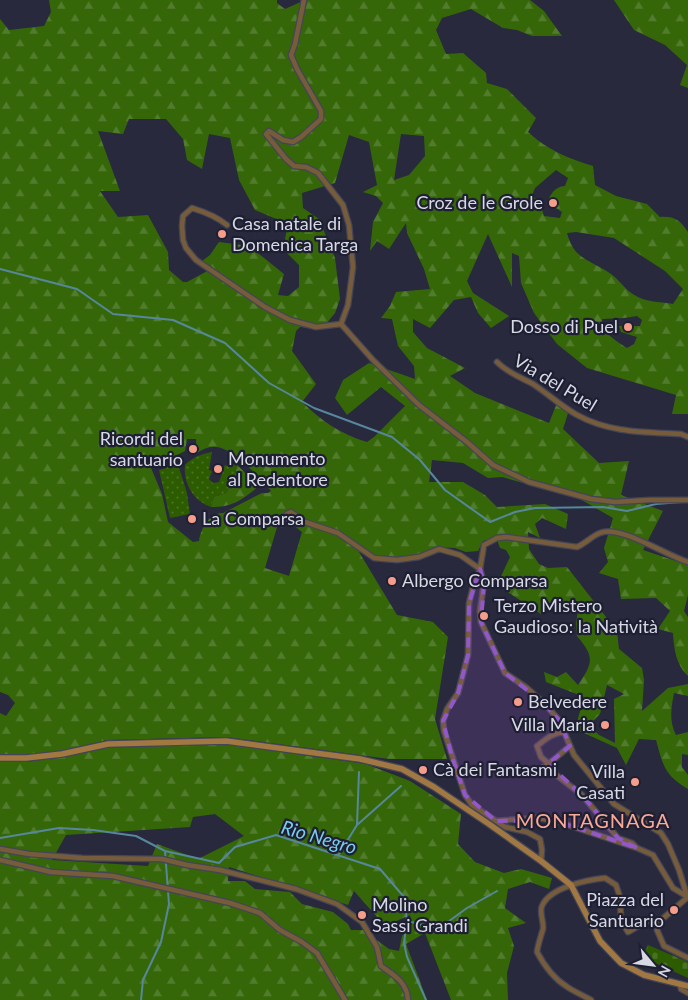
<svg xmlns="http://www.w3.org/2000/svg" width="688" height="1000" viewBox="0 0 688 1000" font-family="Lato,sans-serif">
<style>
.grass{fill:url(#grass-dots)}
.forest{fill:url(#forest-firs);fill-rule:evenodd}
.cemetery{fill:url(#cemetery-stones)}
.lines{fill:none;stroke-linecap:round;stroke-linejoin:round}
.stream{stroke:#56879c;stroke-width:2}
.street-casing{stroke:#444557;stroke-width:7}
.secondary-casing{stroke:#444557;stroke-width:8}
.street{stroke:#775c3c;stroke-width:4.5}
.secondary{stroke:#a17742;stroke-width:5.5}
.marked{fill:#9257c8;fill-opacity:0.2;stroke:#9257c8;stroke-width:4;stroke-dasharray:10 6;stroke-linejoin:round}
.poi-dot{fill:#f49d8b;stroke:#1e1f32;stroke-width:2}
.labels{text-anchor:middle;stroke-width:4.5;stroke-linejoin:round;paint-order:stroke}
.poi-label{font-size:18px;fill:#d7d9e5;stroke:#1e1f32;text-anchor:start}
.street-label{font-size:18px;fill:#d7d9e5;stroke:#1e1f32}
.water-label{font-size:19px;font-style:italic;fill:#79cef0;stroke:#1e1f32}
.quarter-label{font-size:20px;letter-spacing:1px;fill:#faa998;stroke:#1e1f32}
</style>
<defs>
<pattern id="grass-dots" width="8" height="8" patternUnits="userSpaceOnUse" patternTransform="scale(1.25)"><rect width="8" height="8" fill="#2c5b00"/><path d="M2 2h.1M6 6h.1" fill="none" stroke="#4a7225" stroke-width="1.8" stroke-linecap="round"/></pattern>
<pattern id="forest-firs" width="22" height="20" patternUnits="userSpaceOnUse" patternTransform="scale(1.25)"><rect width="22" height="20" fill="#356709"/><path d="M5 1l3.5 6h-7zM16 11l3.5 6h-7z" fill="#527c2d"/></pattern>
<pattern id="cemetery-stones" width="16" height="16" patternUnits="userSpaceOnUse" patternTransform="scale(1.25)"><rect width="16" height="16" fill="#2c5b00"/><path d="M2 7V4a2 2 0 0 1 4 0v3zM10 15v-3a2 2 0 0 1 4 0v3z" fill="#4a7225"/></pattern>
</defs>
<rect width="100%" height="100%" fill="#28293c"/>
<path class="grass" d="M212 452 209 470 212 471 209 479 213 483 219 482 225 465 228 466 230 462 237 465 234 479 226 493 214 497 211 507C193 501 183 483 185 465 193 457 201 454 212 452Z
M178 464 187 493 190 514 170 518 159 470Z"/>
<path class="forest" d="M49 0H277V3L285 9 305 0H530L544 11 562 36H532L517 30 503 28 471 9 442 18 436 30 446 54 463 53 486 73 487 83 507 89 536 118 528 132C547 150 570 159 593 166L595 185 616 196 647 204 660 217C674 216 680 220 688 232V414H672L676 395 587 368 557 344 534 313 521 283 519 256 512 253V287L488 234 467 281 473 293 509 316 491 328 478 313 471 297 454 300 430 328 413 319V332L427 348 465 368 450 376 475 393 549 423 557 403 568 413 563 429 599 463 629 461 621 495 663 511 643 550 688 565V595L684 611 688 617V676C676 665 674 649 673 633L658 629 670 611 656 598 621 599 618 579 599 573 608 562 604 548 613 518 580 499 502 477 488 478 463 463 432 460 429 482H463L485 495 497 507 545 504 568 514 566 529 542 518 535 524 540 538 528 532 529 549 539 564 548 568 567 567 617 631 619 649 642 668 644 680 642 711 668 688 688 684V696L674 693C671 708 669 722 676 735L688 732V755L682 754V767L688 775V789C664 775 663 765 656 740L639 739 626 765 617 748 575 729 584 697 546 682 544 672 557 677 566 672 578 685C593 663 595 657 577 636L576 623 579 605 557 606 541 614 497 585 510 557 506 550 500 548 496 537 483 541 478 551 466 552 455 548 438 547 409 557H386L359 552 397 615 433 622 448 637 435 719 447 759H389L226 737 107 740 61 751 26 755 0 754V713L6 716 15 703 8 695 0 692V19L9 30 44 26 51 12ZM129 119H166L183 139 187 160 202 169 209 134 230 138 239 180 255 210 288 224 283 249 299 265V287L288 296 278 295 284 274 249 246 219 242 210 255 202 261 211 269 187 282H183L169 270 168 252 148 215 118 217 100 191H120L98 131 123 134ZM401 134 424 136 425 156 409 175 394 180ZM349 135 369 142 377 185 363 192 376 196 383 203 373 222 370 251 377 241 389 249 406 223 407 233 424 269 430 289 396 292 390 306 381 318 392 319 398 346 414 366 415 379 369 363 343 380 335 398 347 415 381 387 405 406 374 437 367 442C342 435 320 420 302 402L316 384 292 351 296 331 300 327 322 329 335 313 340 299 335 258 319 219 303 208 302 193 335 183ZM556 170 568 178 565 186C554 187 552 193 547 202L562 212 560 218 544 216 540 203 532 195 535 188ZM576 232 614 238 665 271 683 289 673 304C662 302 648 302 638 297 625 291 622 282 611 274 592 260 574 261 567 233ZM637 316 642 320 640 326H619L621 332 637 337 634 344 627 348C615 340 603 334 602 319L624 318ZM187 439H196L197 453C202 450 209 446 216 447 233 448 259 477 271 491L268 493H262L223 513C209 512 201 529 199 541L193 542 168 522 162 494 151 468 185 451ZM280 517 287 520 302 532 289 576 265 568ZM607 685 624 694 614 699 615 743 599 735 589 725 600 714Z
M614 0H688V88L680 85 687 65 665 45 634 30Z
M237 465 259 486C242 500 233 507 211 507L214 497 226 493 234 479Z
M226 744 366 764 410 781 461 814 458 844 475 862 504 873 521 869 552 878 549 889 530 882 508 889 505 908 526 923 508 928 514 946 507 973 508 1000H451L425 933 406 944 427 1000H0V761L26 762 62 757 108 747ZM215 814 244 836 198 859 157 844 148 866 52 860 66 835 190 827 193 817ZM229 867 348 905 354 891 385 926 410 915 412 923 402 936 399 951 389 949 363 930H351L348 924 333 912 302 904 290 892 255 889 245 881H228Z"/>
<path class="cemetery" d="M648 945 688 962V978L642 957Z"/>
<g class="lines">
<path class="stream" d="M0 269 77 289 113 314 173 320 225 343 269 383 314 408 392 437 420 460 445 490 490 522 515 512 535 508 603 507 627 511 656 504 682 502
M357 825 359 772
M0 838 59 828 93 830 136 836 165 851 219 863 235 847 276 835 380 869 404 897 407 921 404 943 407 957 426 1000
M339 854 357 825 401 786
M408 921 432 928 445 924 467 908 497 891
M141 1000 143 980 161 942 169 904 165 851"/>
<defs>
<path id="street" d="M304 0 295 44 291 55 297 69 321 111V119L301 137 293 142 283 140 269 131 266 134 286 159 294 166 306 167 318 173 343 205 349 225 353 267 348 305 341 324
M227 225C217 217 205 212 192 208L183 216 182 226 183 240 186 248 196 260 265 307 290 320 316 327 341 324
M341 324 373 360 419 405 467 442 493 465 529 482 591 499 615 502 650 500H688
M497 362C508 373 520 377 533 384 548 394 561 406 577 415 610 433 644 432 681 434L688 437
M282 524 287 514 291 512 305 522 338 533 374 558 397 560 419 557 439 549 460 555 480 569 484 583 480 611 481 622 505 673 527 688 544 703 559 720 574 755 614 804 661 833 668 844 679 870 687 896
M564 732C552 733 546 739 537 746L541 757 549 764 555 774 582 795 618 838 632 843 636 847
M527 773C544 771 557 756 570 746
M496 821 536 818 553 820 637 848 653 855 673 888 688 897
M0 849 29 854 82 858 162 859 187 865 220 870 296 889 337 904 362 922 377 947 381 966C394 975 407 982 408 1000
M0 860 51 872 113 876 230 903 260 913 280 930 302 942 317 953 345 1000
M541 861 542 850 540 839 527 832 505 827 472 805 465 795 444 731 443 721 447 709 458 693 468 655 469 603 474 583 480 569 484 545 497 538 506 537 577 547C586 543 592 536 600 533 619 524 667 556 688 562
M688 897 660 921 657 930 664 946 688 958
M680 984 681 989 688 993
M591 1000C583 995 574 992 566 986 553 978 544 965 537 952 538 944 541 936 543 929 544 921 539 912 542 906 550 887 587 880 605 878L616 885 620 897 621 920 628 932C637 928 650 915 659 924"/>
<path id="secondary" d="M0 758H26L62 754 108 744 226 741 360 759 402 769 434 787 489 824 541 861 571 885 600 941 621 963 644 975 688 986"/>
</defs>
<use href="#street" class="street-casing"/>
<use href="#secondary" class="secondary-casing"/>
<use href="#street" class="street"/>
<use href="#secondary" class="secondary"/>
</g>
<path class="marked" d="M480 569 484 583 481 622 505 673 544 703 559 720 570 746 548 764 582 795 618 838 637 848 553 820 496 821 465 795 452 757 443 721 458 693 468 655 469 603Z"/>
<g class="poi-dot">
<circle cx="553" cy="203" r="5"/>
<circle cx="222" cy="234" r="5"/>
<circle cx="628" cy="327" r="5"/>
<circle cx="193" cy="449" r="5"/>
<circle cx="218" cy="469" r="5"/>
<circle cx="192" cy="519" r="5"/>
<circle cx="392" cy="581" r="5"/>
<circle cx="484" cy="616" r="5"/>
<circle cx="518" cy="702" r="5"/>
<circle cx="605" cy="725" r="5"/>
<circle cx="423" cy="770" r="5"/>
<circle cx="635" cy="782" r="5"/>
<circle cx="674" cy="910" r="5"/>
<circle cx="362" cy="915" r="5"/>
</g>
<g class="labels">
<g class="poi-label">
<text x="543" y="209" text-anchor="end">Croz de le Grole</text>
<text x="232" y="230">Casa natale di<tspan x="232" dy="21">Domenica Targa</tspan></text>
<text x="618" y="333" text-anchor="end">Dosso di Puel</text>
<text x="183" y="445" text-anchor="end">Ricordi del<tspan x="183" dy="21">santuario</tspan></text>
<text x="228" y="465">Monumento<tspan x="228" dy="21">al Redentore</tspan></text>
<text x="202" y="525">La Comparsa</text>
<text x="402" y="587">Albergo Comparsa</text>
<text x="494" y="612">Terzo Mistero<tspan x="494" dy="21">Gaudioso: la Natività</tspan></text>
<text x="528" y="708">Belvedere</text>
<text x="595" y="731" text-anchor="end">Villa Maria</text>
<text x="433" y="776">Cà dei Fantasmi</text>
<text x="625" y="778" text-anchor="end">Villa<tspan x="625" dy="21">Casati</tspan></text>
<text x="664" y="906" text-anchor="end">Piazza del<tspan x="664" dy="21">Santuario</tspan></text>
<text x="372" y="911">Molino<tspan x="372" dy="21">Sassi Grandi</tspan></text>
</g>
<g class="street-label">
<text transform="translate(555 383) rotate(31)" y="6">Via del Puel</text>
</g>
<g class="water-label">
<text transform="translate(319 837) rotate(16)" y="7">Rio Negro</text>
</g>
<g class="quarter-label">
<text x="593" y="828">MONTAGNAGA</text>
</g>
</g>
<g transform="translate(653 965) rotate(119)" stroke="#1e1f32" stroke-width="4" paint-order="stroke">
<path d="M0-4L9 19L0 12L-9 19Z" fill="#d7d9e5"/>
<text y="-8" font-size="14" font-weight="bold" text-anchor="middle" fill="#d7d9e5">N</text>
</g>
</svg>
